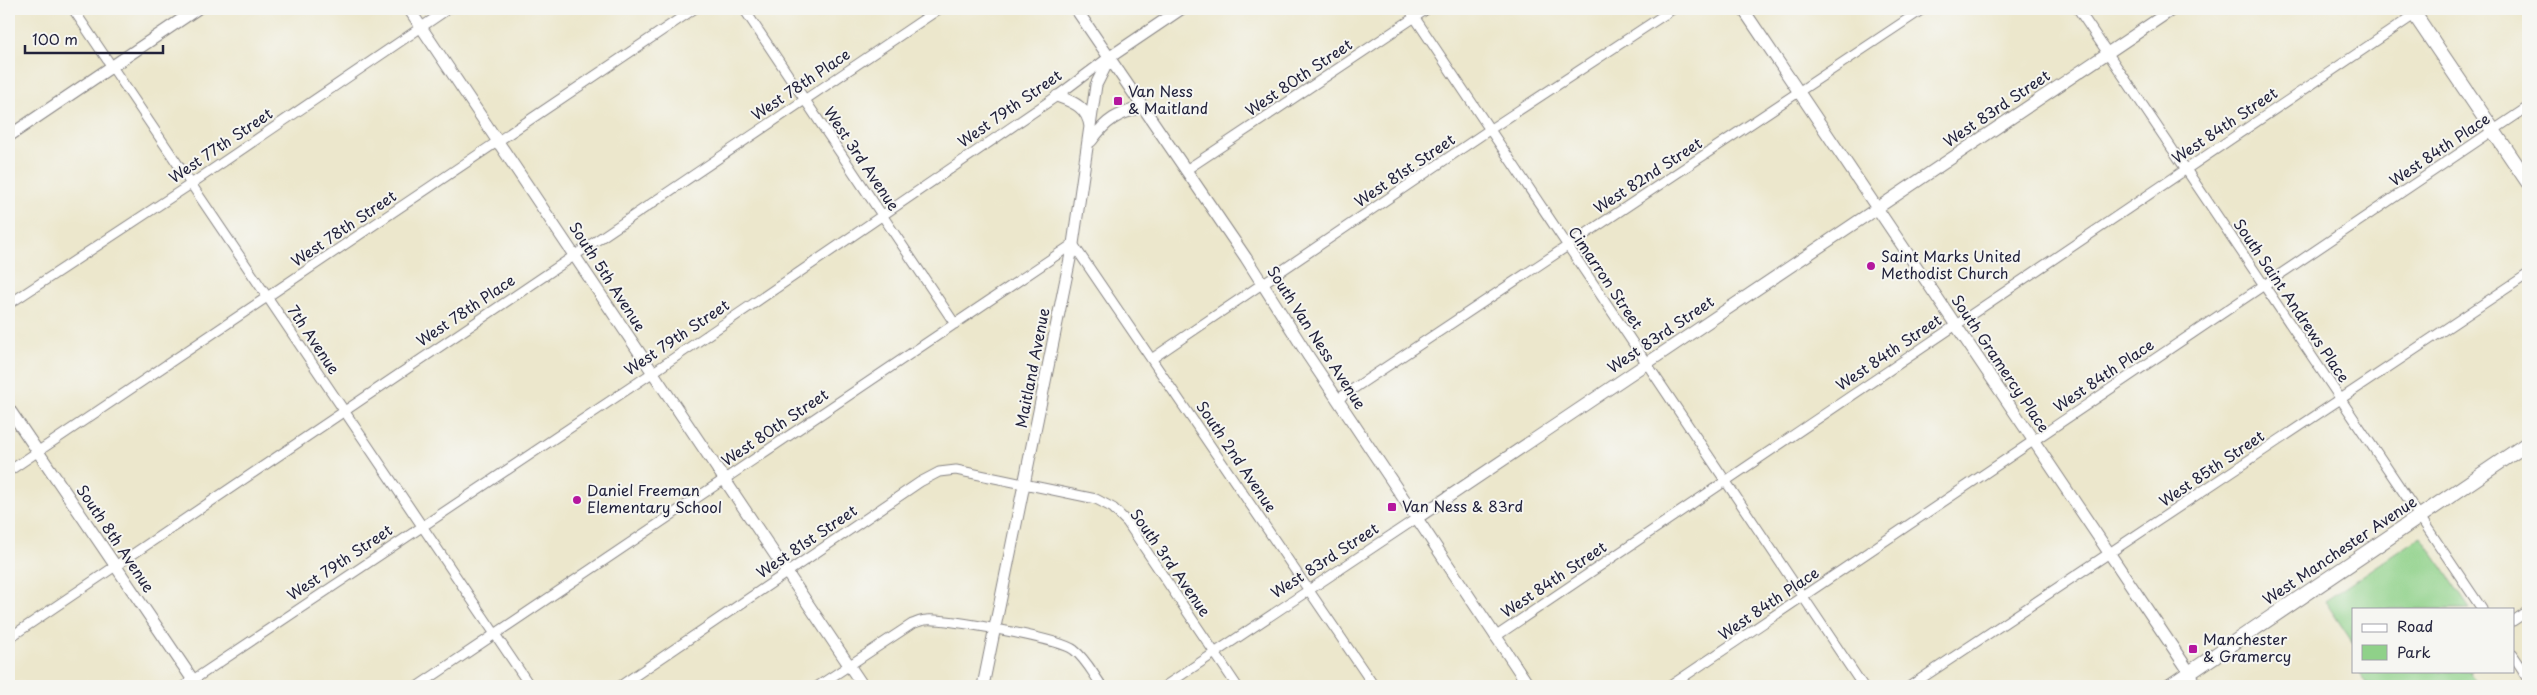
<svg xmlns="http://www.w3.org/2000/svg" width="2537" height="695" viewBox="0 0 2537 695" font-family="'Playpen Sans',sans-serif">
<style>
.green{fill:#8fd189;stroke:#587a62}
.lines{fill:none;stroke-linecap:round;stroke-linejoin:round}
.street-casing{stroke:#878484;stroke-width:11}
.secondary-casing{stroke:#878484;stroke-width:13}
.primary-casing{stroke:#878484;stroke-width:16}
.street{stroke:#fff;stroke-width:9}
.secondary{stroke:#fff;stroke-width:11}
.primary{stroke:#fff;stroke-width:14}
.poi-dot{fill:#b5179e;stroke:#f6f6f2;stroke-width:2}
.labels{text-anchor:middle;stroke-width:4;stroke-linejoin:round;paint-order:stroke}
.street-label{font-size:15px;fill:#22223b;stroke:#f6f6f2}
.poi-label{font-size:15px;fill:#22223b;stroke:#f6f6f2;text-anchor:start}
</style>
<rect width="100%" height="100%" fill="#f6f6f2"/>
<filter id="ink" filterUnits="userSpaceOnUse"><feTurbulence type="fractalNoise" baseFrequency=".02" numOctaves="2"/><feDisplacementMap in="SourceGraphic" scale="10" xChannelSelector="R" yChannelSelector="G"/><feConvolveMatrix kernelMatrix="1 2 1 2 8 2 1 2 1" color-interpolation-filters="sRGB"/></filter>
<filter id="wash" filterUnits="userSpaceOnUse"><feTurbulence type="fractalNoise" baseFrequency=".0096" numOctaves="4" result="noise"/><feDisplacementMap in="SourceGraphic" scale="20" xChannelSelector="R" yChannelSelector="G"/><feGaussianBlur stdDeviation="1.12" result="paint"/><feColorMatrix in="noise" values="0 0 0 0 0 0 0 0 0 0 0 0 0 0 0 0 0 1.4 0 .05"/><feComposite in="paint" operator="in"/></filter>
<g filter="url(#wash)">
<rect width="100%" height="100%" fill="#ece7cc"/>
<path class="green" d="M2421 536 2470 609H2353V643L2325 601Z
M2359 671H2472L2470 673 2479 686H2369Z"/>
</g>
<g filter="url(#ink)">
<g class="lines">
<defs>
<path id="street" d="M73 9 530 686
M744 9 955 324
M1409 9 1863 686
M2078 9 2482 609
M1186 170 1427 9
M9 304 191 184 448 9
M1153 358 1489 130 1673 9
M1338 399 1923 9
M9 471 694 9
M2513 621 2528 611
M1495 637 2423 9
M9 638 939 9
M2513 655 2528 678
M2190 673 2199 686
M184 686 652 373 1057 96 1109 57
M418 686 1073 244 1374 686
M620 686 920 482 939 472 956 470 1096 499 1113 508 1127 522 1237 686
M818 686 912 624C916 623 921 620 926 620 945 618 1061 639 1074 650 1086 659 1093 674 1102 686
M1165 686 1417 518
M1670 686 2528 107
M1910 686 2528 274"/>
<path id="secondary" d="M409 9 863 686
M1076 9 1246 258 1309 357 1529 686
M1743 9 2190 673
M1057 96C1074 102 1088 108 1090 127
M9 136 197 9
M1091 141C1107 119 1117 114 1143 107
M9 409 197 686
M1417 518 2173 9
M983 686 1073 244 1096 85 1110 57 1181 9"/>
<path id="primary" d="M2411 9 2528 182
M2170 686 2528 443"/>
</defs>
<use href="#street" class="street-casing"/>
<use href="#secondary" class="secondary-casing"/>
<use href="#primary" class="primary-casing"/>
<use href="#street" class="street"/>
<use href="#secondary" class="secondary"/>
<use href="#primary" class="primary"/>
</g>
</g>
<g class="poi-dot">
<rect x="1113" y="96" width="10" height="10" rx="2.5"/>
<circle cx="1871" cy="266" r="5"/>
<circle cx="577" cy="500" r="5"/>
<rect x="1387" y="502" width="10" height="10" rx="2.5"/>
<rect x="2188" y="644" width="10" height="10" rx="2.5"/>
</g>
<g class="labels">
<g class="street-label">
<text transform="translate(1299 78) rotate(-34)" y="5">West 80th Street</text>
<text transform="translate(801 85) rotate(-34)" y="5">West 78th Place</text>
<text transform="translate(1010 109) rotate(-35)" y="5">West 79th Street</text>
<text transform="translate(1997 109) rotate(-34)" y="5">West 83rd Street</text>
<text transform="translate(2225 126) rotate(-34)" y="5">West 84th Street</text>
<text transform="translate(221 146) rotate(-34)" y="5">West 77th Street</text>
<text transform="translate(2440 150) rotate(-34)" y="5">West 84th Place</text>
<text transform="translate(861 159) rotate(56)" y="5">West 3rd Avenue</text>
<text transform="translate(1405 171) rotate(-34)" y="5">West 81st Street</text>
<text transform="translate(1648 176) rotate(-33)" y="5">West 82nd Street</text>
<text transform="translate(344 229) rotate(-34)" y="5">West 78th Street</text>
<text transform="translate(607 277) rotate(57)" y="5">South 5th Avenue</text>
<text transform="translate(1605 278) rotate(56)" y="5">Cimarron Street</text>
<text transform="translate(2291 301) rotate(56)" y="5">South Saint Andrews Place</text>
<text transform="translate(466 311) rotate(-34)" y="5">West 78th Place</text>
<text transform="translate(1661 335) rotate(-34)" y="5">West 83rd Street</text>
<text transform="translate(677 338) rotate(-34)" y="5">West 79th Street</text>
<text transform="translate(1316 338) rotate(57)" y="5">South Van Ness Avenue</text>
<text transform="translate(313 340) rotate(56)" y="5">7th Avenue</text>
<text transform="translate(1889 353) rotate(-34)" y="5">West 84th Street</text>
<text transform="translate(2000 364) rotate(56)" y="5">South Gramercy Place</text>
<text transform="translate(1033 368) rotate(-79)" y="5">Maitland Avenue</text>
<text transform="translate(2104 376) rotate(-34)" y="5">West 84th Place</text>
<text transform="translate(775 428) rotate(-34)" y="5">West 80th Street</text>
<text transform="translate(1236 457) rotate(56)" y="5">South 2nd Avenue</text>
<text transform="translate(2212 469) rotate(-34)" y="5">West 85th Street</text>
<text transform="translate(115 539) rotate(56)" y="5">South 8th Avenue</text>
<text transform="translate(807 542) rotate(-34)" y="5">West 81st Street</text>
<text transform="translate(2340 551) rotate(-34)" y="5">West Manchester Avenue</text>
<text transform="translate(1325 561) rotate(-33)" y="5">West 83rd Street</text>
<text transform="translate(340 563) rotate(-34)" y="5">West 79th Street</text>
<text transform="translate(1170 563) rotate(55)" y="5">South 3rd Avenue</text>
<text transform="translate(1554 580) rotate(-34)" y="5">West 84th Street</text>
<text transform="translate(1769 604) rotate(-34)" y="5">West 84th Place</text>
</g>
<g class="poi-label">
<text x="1128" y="97">Van Ness<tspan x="1128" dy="17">&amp; Maitland</tspan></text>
<text x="1881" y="262">Saint Marks United<tspan x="1881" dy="17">Methodist Church</tspan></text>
<text x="587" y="496">Daniel Freeman<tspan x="587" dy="17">Elementary School</tspan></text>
<text x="1402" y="512">Van Ness &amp; 83rd</text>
<text x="2203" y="645">Manchester<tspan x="2203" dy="17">&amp; Gramercy</tspan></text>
</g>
</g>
<rect width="2537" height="695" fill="none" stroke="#f6f6f2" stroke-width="30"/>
<rect x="2352" y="608" width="162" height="65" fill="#f6f6f2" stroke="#a1a1a9"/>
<rect x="2362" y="624" width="25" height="8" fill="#ffffff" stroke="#a1a1a9"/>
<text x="2397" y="632" font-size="15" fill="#22223b">Road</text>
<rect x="2362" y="645" width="25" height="15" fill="#8fd189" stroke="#a1a1a9"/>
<text x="2397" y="658" font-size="15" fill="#22223b">Park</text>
<path d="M25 45v8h138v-8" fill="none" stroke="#22223b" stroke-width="2.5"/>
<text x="32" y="45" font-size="15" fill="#22223b" stroke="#f6f6f2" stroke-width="4" paint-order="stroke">100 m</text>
</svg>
